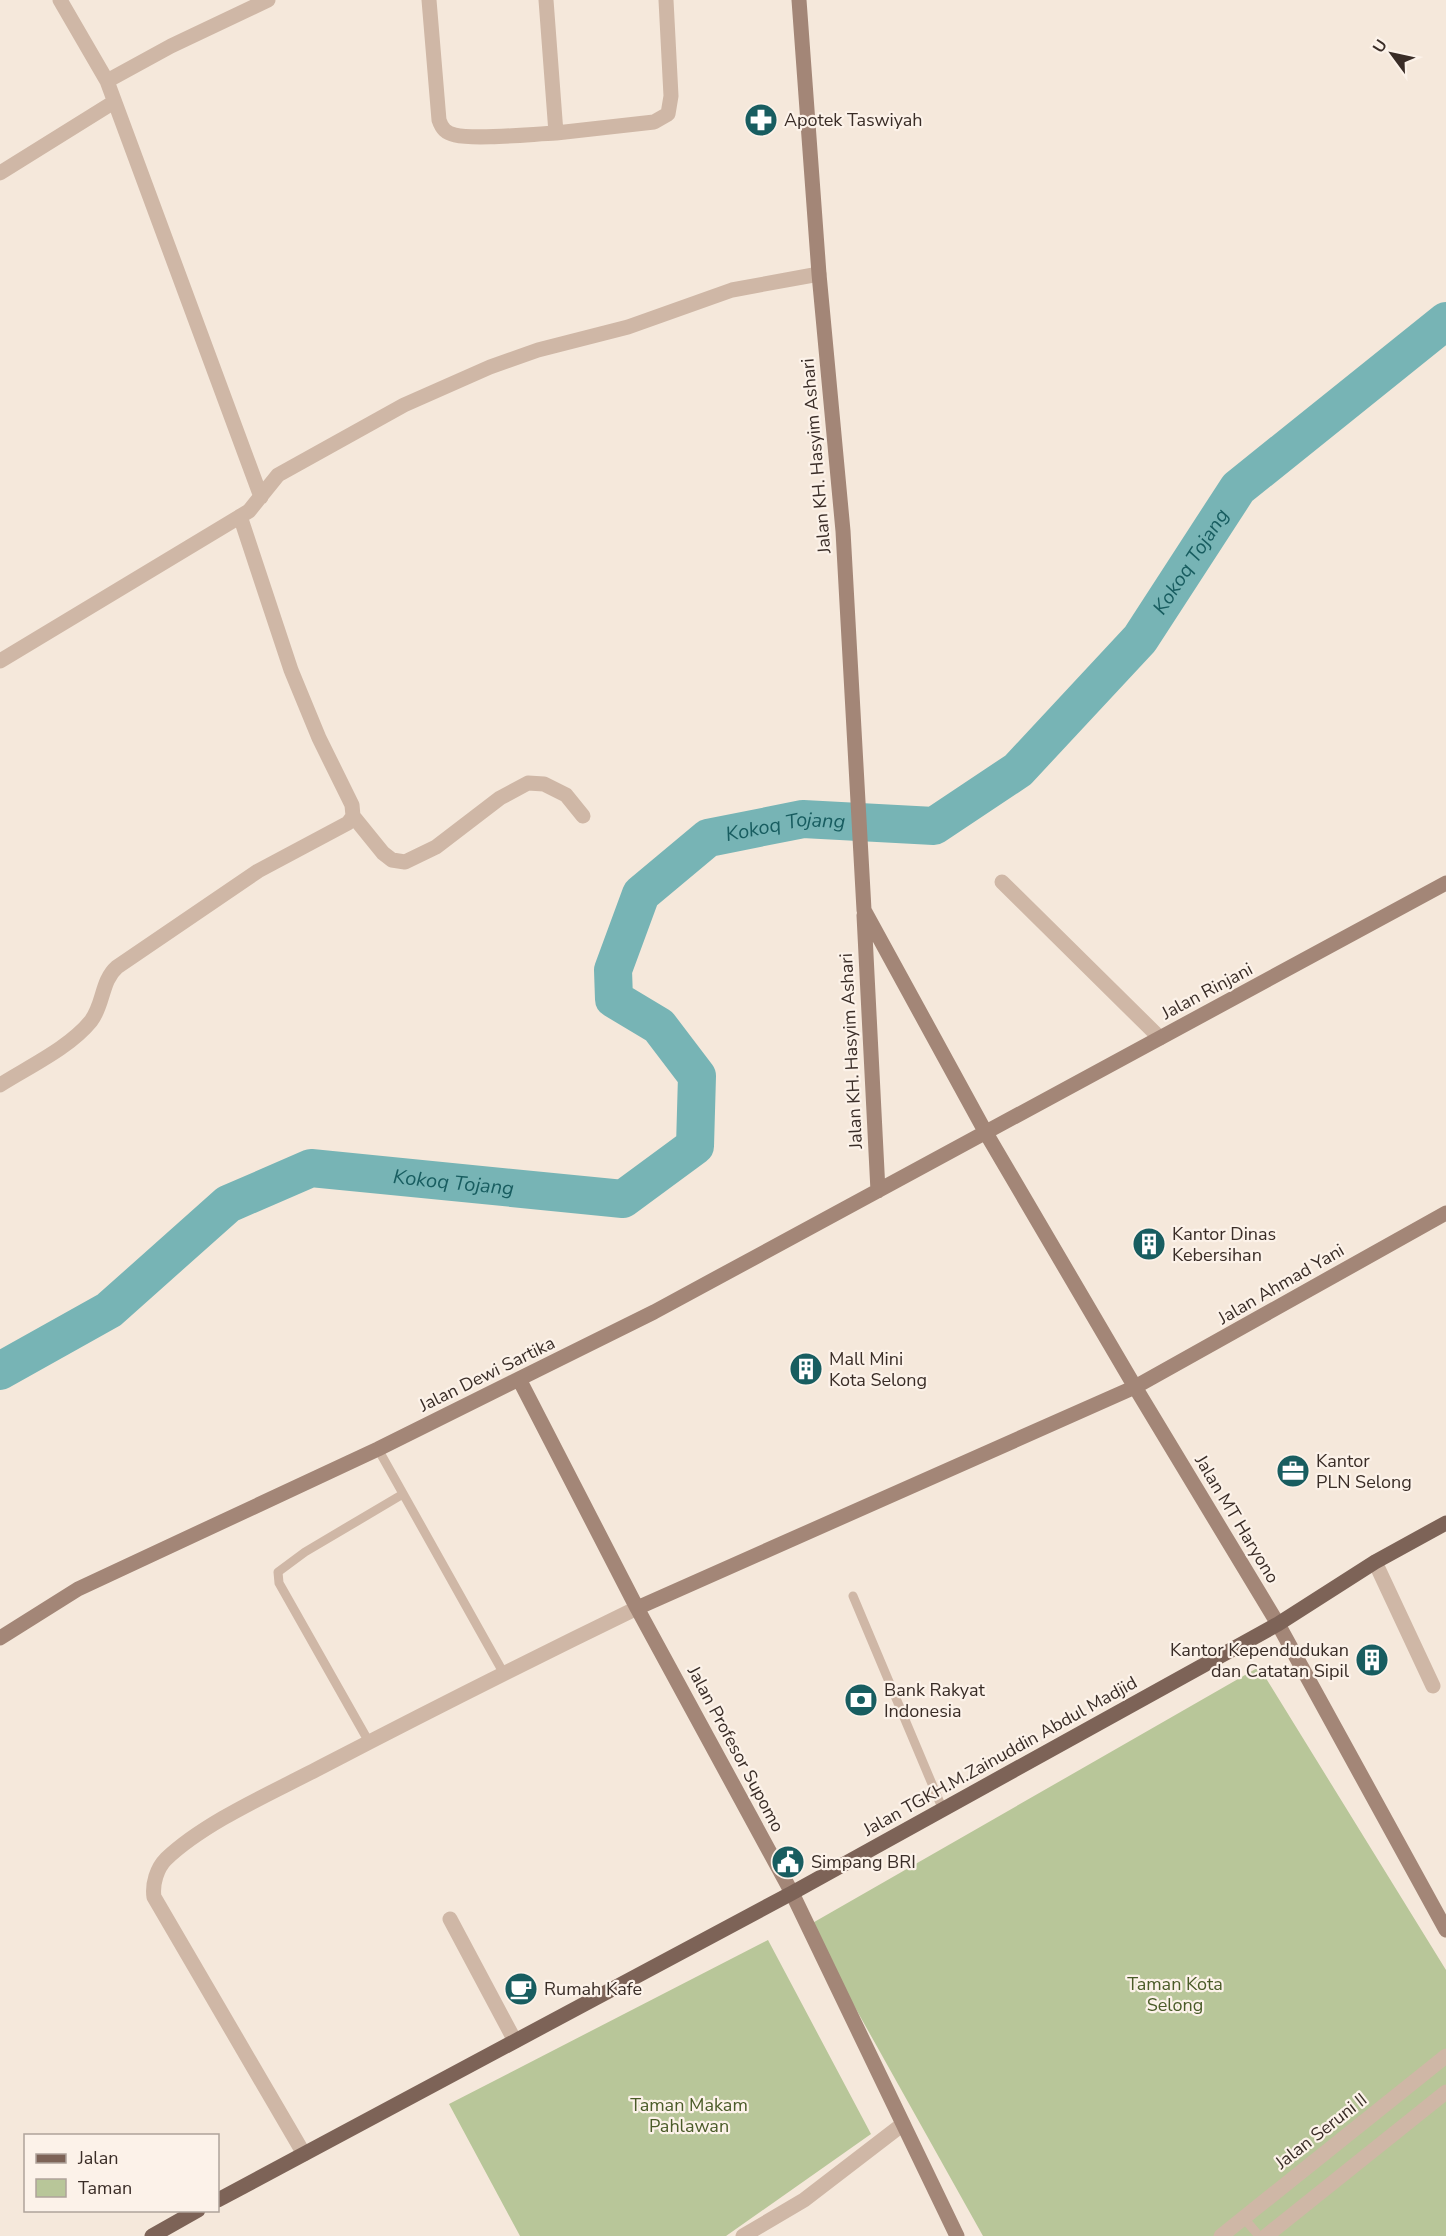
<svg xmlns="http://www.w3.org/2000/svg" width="1446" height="2236" viewBox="0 0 1446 2236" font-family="'Nunito Sans',sans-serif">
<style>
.green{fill:#b8c699}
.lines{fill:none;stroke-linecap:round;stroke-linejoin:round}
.river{stroke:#77b4b5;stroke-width:38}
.lane{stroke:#cfb7a6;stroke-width:9}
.street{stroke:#cfb7a6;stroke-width:15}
.secondary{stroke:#a38677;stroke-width:15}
.primary{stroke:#7d6357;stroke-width:15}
.labels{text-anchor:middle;stroke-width:4.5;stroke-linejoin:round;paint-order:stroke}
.poi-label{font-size:18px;fill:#3a2d27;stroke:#fcf2e9;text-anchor:start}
.street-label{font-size:18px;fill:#3a2d27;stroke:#fcf2e9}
.park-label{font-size:18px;fill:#4a5b28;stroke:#fcf2e9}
.water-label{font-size:20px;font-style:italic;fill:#185d60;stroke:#fcf2e9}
</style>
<rect width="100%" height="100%" fill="#f5e8db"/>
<path class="green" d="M1259 1667 1446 1970V2236H983L809 1925Z
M768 1940 871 2134 726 2236H520L449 2104Z"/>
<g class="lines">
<path class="river" id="s1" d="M0 1371 109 1310 228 1204 311 1168 623 1199 695 1146 697 1076 659 1026 614 999 613 970 641 894 708 838 803 819 934 826 1018 770 1140 639 1238 488 1446 321"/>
<path class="lane" d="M378 1449 503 1672
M853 1596 943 1810
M369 1742 279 1583 278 1572 305 1552 403 1494
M1243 2217 1259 2236"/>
<path class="street" d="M60 0 107 81 261 497
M429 0 439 120C442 129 446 133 455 135 476 140 532 134 556 133L546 0
M107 81 171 46 268 0
M556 133 654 122 668 114 671 96 666 0
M0 173 114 102
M0 661 249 511 278 475 404 405 490 367 538 350 628 327 732 290 819 274
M353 816 383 853 392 860 405 862 436 847 500 798 528 783 544 784 566 795 583 816
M1002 882 1160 1038
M0 1085C30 1066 69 1048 91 1021 104 1004 101 981 117 967L258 871 348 823 353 816 352 805 319 738 291 670 240 516
M1375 1562 1433 1686
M450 1919 515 2041
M304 2154 154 1897C152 1884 157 1868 166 1859 206 1821 274 1792 323 1766 427 1712 532 1659 637 1608
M743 2236 804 2200 903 2124
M1221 2236 1446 2056
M1266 2236 1446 2092"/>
<path class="secondary" d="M799 0 819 274 843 531 864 910 986 1133 1135 1387 1278 1624 1446 1930
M864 915 878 1191
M520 1381 637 1608 792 1893 957 2236
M637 1608 1135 1387 1446 1213
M0 1638 78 1589 378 1449 654 1312 1446 883"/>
<path class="primary" d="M218 2200 792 1893 1278 1624 1375 1562 1446 1523
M152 2236 198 2210"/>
</g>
<defs>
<symbol id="pharmacy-disc" viewBox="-11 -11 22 22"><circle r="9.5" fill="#185d60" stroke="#fcf2e9"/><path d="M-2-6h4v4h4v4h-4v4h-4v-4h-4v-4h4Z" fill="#fff"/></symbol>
<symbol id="building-disc" viewBox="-11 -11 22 22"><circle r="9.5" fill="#185d60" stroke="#fcf2e9"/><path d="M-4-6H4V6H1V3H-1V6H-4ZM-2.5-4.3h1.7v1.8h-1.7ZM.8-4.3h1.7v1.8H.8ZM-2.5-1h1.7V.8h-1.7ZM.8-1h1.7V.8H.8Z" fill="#fff"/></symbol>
<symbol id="office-disc" viewBox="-11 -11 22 22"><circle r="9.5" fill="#185d60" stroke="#fcf2e9"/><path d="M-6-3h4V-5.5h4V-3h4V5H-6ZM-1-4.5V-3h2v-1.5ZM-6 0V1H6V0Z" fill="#fff"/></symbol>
<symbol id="bank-disc" viewBox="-11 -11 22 22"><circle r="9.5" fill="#185d60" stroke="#fcf2e9"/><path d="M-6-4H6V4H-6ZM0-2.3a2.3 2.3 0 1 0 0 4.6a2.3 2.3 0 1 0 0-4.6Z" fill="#fff"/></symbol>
<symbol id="civic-disc" viewBox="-11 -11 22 22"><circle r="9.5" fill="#185d60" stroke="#fcf2e9"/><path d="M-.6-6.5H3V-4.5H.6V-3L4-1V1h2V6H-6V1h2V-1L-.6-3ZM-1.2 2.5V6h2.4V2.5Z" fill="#fff"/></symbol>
<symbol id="cafe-disc" viewBox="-11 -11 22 22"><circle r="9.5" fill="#185d60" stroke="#fcf2e9"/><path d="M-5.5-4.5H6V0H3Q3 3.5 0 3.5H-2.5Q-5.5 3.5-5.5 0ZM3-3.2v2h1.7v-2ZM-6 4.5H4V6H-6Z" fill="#fff"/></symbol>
</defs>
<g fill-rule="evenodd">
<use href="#pharmacy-disc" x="742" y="101" width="38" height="38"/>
<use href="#building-disc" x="1130" y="1225" width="38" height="38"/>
<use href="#building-disc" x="787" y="1350" width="38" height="38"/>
<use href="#office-disc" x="1274" y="1452" width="38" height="38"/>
<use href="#building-disc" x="1353" y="1641" width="38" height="38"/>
<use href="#bank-disc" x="842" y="1681" width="38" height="38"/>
<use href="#civic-disc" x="769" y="1843" width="38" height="38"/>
<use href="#cafe-disc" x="502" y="1970" width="38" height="38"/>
</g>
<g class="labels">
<g class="poi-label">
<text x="784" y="126">Apotek Taswiyah</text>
<text x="1172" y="1240">Kantor Dinas<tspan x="1172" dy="21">Kebersihan</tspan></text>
<text x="829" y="1365">Mall Mini<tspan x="829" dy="21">Kota Selong</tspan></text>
<text x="1316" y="1467">Kantor<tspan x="1316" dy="21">PLN Selong</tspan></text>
<text x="1349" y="1656" text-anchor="end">Kantor Kependudukan<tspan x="1349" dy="21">dan Catatan Sipil</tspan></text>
<text x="884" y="1696">Bank Rakyat<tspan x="884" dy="21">Indonesia</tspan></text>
<text x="811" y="1868">Simpang BRI</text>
<text x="544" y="1995">Rumah Kafe</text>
</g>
<g class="street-label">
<text transform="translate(816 456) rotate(-95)" y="6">Jalan KH. Hasyim Ashari</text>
<text transform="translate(1207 991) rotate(-28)" y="6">Jalan Rinjani</text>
<text transform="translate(851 1051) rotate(-93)" y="6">Jalan KH. Hasyim Ashari</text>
<text transform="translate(1281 1284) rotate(-30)" y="6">Jalan Ahmad Yani</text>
<text transform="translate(487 1374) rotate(-26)" y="6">Jalan Dewi Sartika</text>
<text transform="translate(1237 1519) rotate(59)" y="6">Jalan MT Haryono</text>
<text transform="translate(736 1749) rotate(62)" y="6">Jalan Profesor Supomo</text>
<text transform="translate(1000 1756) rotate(-29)" y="6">Jalan TGKH.M.Zainuddin Abdul Madjid</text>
<text transform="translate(1321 2131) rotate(-38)" y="6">Jalan Seruni II</text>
</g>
<g class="park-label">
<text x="1175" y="1990">Taman Kota<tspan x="1175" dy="21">Selong</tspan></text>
<text x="689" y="2111">Taman Makam<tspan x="689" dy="21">Pahlawan</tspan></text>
</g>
<g class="water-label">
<text dy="7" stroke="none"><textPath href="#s1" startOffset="1761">Kokoq Tojang</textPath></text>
<text dy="7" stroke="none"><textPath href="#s1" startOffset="1239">Kokoq Tojang</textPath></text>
<text dy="7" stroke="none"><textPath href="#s1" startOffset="518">Kokoq Tojang</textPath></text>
</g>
</g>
<rect x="24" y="2134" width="195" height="78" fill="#fcf2e9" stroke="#aea39b" stroke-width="1.5"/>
<rect x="36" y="2154" width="30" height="9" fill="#7d6357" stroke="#aea39b" stroke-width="1.5"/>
<text x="78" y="2164" font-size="18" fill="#3a2d27">Jalan</text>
<rect x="36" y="2179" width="30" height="18" fill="#b8c699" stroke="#aea39b" stroke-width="1.5"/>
<text x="78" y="2194" font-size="18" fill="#3a2d27">Taman</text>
<g transform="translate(1392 54) rotate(303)" stroke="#fcf2e9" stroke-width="4.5" paint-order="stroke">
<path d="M0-4.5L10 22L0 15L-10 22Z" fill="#3a2d27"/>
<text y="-9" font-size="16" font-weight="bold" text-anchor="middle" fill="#3a2d27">U</text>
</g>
</svg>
